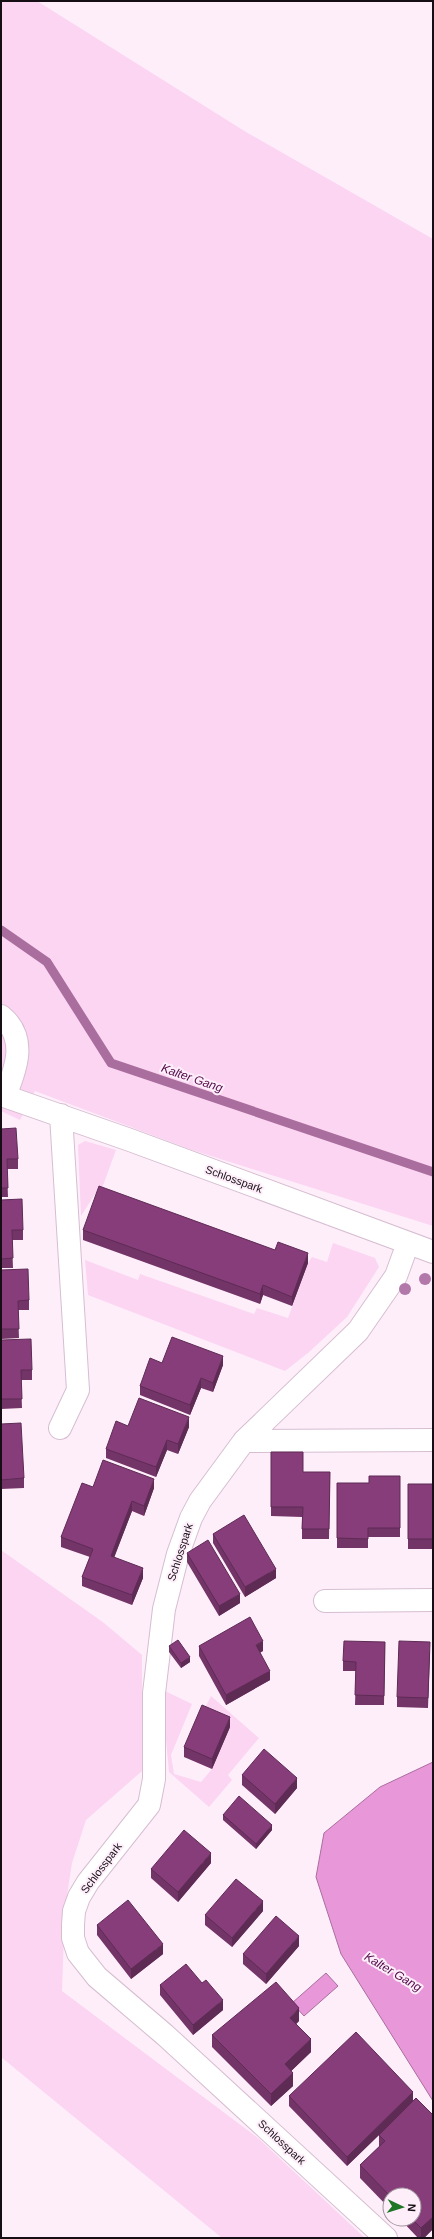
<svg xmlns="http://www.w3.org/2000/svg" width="434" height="2239" viewBox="0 0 434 2239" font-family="Helvetica,sans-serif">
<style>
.green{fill:#fbd5f2}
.water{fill:#e897d8;stroke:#a96e9e}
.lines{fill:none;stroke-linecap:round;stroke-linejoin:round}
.stream{stroke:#a96e9e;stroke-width:9}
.minor-casing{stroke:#d6bed1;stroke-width:24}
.minor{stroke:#fff;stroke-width:22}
.tree{fill:#b378aa}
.wall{fill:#733468}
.shaded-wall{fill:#5e2b55}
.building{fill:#863d79;stroke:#5e2b55}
.labels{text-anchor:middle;stroke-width:4;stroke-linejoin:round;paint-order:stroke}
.street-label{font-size:11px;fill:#160e15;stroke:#feeefa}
.water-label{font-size:12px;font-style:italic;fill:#520a49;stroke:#feeefa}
</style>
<rect width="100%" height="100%" fill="#feeefa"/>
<path class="green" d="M1 1H37L246 132 433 239V1226L192 1150 35 1091 20 1120 1 1111Z
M85 1141 116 1150 101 1191 95 1194 81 1216 78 1145Z
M333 1243 375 1258 379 1267 347 1317 308 1353 285 1371 88 1295 85 1260 138 1280 140 1274 254 1314 257 1308 288 1318 308 1263 312 1257 327 1262Z
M1 1550 104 1623 142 1655V1771L86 1820 72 1863 65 1908 62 1991 258 2138 365 2238H222L1 2057Z
M165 1691 192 1704 171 1755 174 1774 201 1782 212 1769 230 1727 205 1708 211 1696 259 1738 228 1775 232 1780 209 1807 169 1772 163 1708Z"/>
<path class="water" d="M433 1762V2101L341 1954 316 1877 324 1833 380 1787Z
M326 1973 338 1986 304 2016 292 2003Z"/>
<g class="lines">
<path class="stream" d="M1 930 47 962 111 1063 433 1172"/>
<defs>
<path id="minor" d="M1 1016C28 1038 16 1069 5 1096
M1 1095 130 1140 433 1252
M60 1428 78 1390 61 1115
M244 1441 433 1440
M325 1601 433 1600
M386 2238 165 2035 97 1977 78 1953 73 1938V1925L74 1911 79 1897 88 1882 149 1805 154 1779V1693L164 1609 178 1554 191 1518 200 1501 244 1441 358 1331 396 1276 408 1243"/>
</defs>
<use href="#minor" class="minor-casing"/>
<use href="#minor" class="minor"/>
</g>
<g class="tree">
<circle cx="425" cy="1279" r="6"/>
<circle cx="405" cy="1289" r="6"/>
</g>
<path class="wall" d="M1 1129 18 1159V1169H7L8 1197H1Z
M1 1200 23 1230V1240H12L13 1268H1Z
M83 1230 308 1263 292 1306 263 1295 260 1304 83 1240Z
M1 1270 29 1300V1310H18L19 1338 1 1339Z
M1 1340 32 1370V1380H21L22 1408 1 1409Z
M162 1363 223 1365 213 1392 201 1388 190 1415 140 1395V1386Z
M1 1424 24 1478V1488L1 1489Z
M128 1426 189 1427 178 1454 167 1450 156 1477 106 1458V1449Z
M271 1452 303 1472H330L329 1539H302V1517L271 1516Z
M400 1476V1537H368V1548H337V1483H369Z
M408 1484H433V1549H408Z
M93 1487 154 1488 144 1516 132 1511 114 1557 143 1578 132 1605 82 1586V1577L90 1557 61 1547V1537Z
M213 1534 276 1578 245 1597 213 1543Z
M187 1553 240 1603 219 1616 187 1562Z
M385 1642 384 1705H355L356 1671H343V1661Z
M169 1646 190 1662 181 1668 169 1652Z
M199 1646 263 1651 260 1652 270 1680 226 1705 199 1656Z
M430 1651 428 1708 397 1707V1697Z
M230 1727 212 1769 184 1757V1747Z
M242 1775 297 1788 275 1814 242 1785Z
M223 1815 272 1830 256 1849 223 1820Z
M211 1863 178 1902 151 1878V1869Z
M263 1911 232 1947 205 1925V1915Z
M97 1925 163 1954 131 1979 97 1935Z
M299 1946 266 1984 243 1964V1954Z
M202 1983 223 2010 193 2035 160 1995V1985Z
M299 2021 296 2024 311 2052 291 2071 293 2086 271 2106 212 2047V2035Z
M289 2096 413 2101 433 2115V2229L424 2238H418L400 2219H414L390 2195V2209L360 2178V2165L379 2147V2135L347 2166 289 2106Z"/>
<path class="shaded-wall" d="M308 1253V1263L292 1306V1297Z
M263 1285V1295L260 1304V1294Z
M223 1356V1365L213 1392V1383Z
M201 1378V1388L190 1415V1405Z
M189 1417V1427L178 1454V1444Z
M167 1440V1450L156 1477V1467Z
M154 1479V1488L144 1516V1506Z
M132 1501V1511L111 1566V1556Z
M143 1568V1578L132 1605V1595Z
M276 1569V1578L245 1597V1587Z
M240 1594V1603L219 1616V1606Z
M263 1641V1651L256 1655V1645Z
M190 1657V1662L181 1668V1663Z
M270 1671V1680L226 1705V1695Z
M230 1717V1727L212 1769V1759Z
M297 1778V1788L275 1814V1804Z
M272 1825V1830L256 1849V1844Z
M211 1853V1863L178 1902V1892Z
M263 1901V1911L232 1947V1938Z
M299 1936V1946L266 1984V1974Z
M163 1944V1954L131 1979V1969Z
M223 2000V2010L193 2035V2025Z
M299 2008V2021L290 2030V2018Z
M311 2039V2052L285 2077V2064Z
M293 2073V2086L271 2106V2094Z
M413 2092V2102L347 2166V2157Z
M433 2217V2229L424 2238H421V2228Z"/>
<path class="building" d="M16 1128 18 1159H7L8 1188H1V1129Z
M99 1186 275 1250 278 1242 308 1253 292 1297 263 1285 260 1294 83 1230Z
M22 1199 23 1230H12L13 1258 1 1259V1200Z
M28 1269 29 1300 18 1301 19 1329H1V1270Z
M172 1337 223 1356 213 1383 201 1378 190 1405 140 1386 150 1358 162 1363Z
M31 1339 32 1370H21L22 1399H1V1340Z
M139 1398 189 1417 178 1444 167 1440 156 1467 106 1449 116 1421 128 1426Z
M21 1423 24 1478 1 1480V1424Z
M271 1452H303V1472H330L329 1529H302L303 1507H271Z
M103 1460 154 1479 144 1506 132 1501 111 1556 143 1568 132 1595 82 1577 93 1549 61 1537 82 1483 93 1487Z
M369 1476H400V1528H368V1539L337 1538V1483H369Z
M408 1484H433V1539H408Z
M244 1515 276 1569 245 1587 213 1534Z
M208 1540 240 1594 219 1606 187 1553Z
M250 1617 263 1641 256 1645 270 1671 226 1695 199 1646Z
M178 1640 190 1657 181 1663 169 1646Z
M344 1641 385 1642 384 1696 355 1695 356 1662 343 1661Z
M399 1641 430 1642 428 1698 397 1697Z
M202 1705 230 1717 212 1759 184 1747Z
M264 1749 297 1778 275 1804 242 1775Z
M239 1796 272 1825 256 1844 223 1815Z
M184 1830 211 1853 178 1892 151 1869Z
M236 1879 263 1901 232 1938 205 1915Z
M128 1900 163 1944 131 1969 97 1925Z
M276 1916 299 1936 266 1974 243 1954Z
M186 1964 202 1983 206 1980 223 2000 193 2025 160 1985Z
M276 1982 299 2008 290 2018 311 2039 285 2064 293 2073 271 2094 212 2035Z
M356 2032 413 2092 347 2157 289 2096Z
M416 2098 433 2115V2217L421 2228 412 2219H414V2195H390V2196L360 2165 385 2141 379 2135Z"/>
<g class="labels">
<g class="street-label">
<text transform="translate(234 1179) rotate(20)" y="4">Schlosspark</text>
<text transform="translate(180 1552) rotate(-72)" y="4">Schlosspark</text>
<text transform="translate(101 1868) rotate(-53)" y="4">Schlosspark</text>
<text transform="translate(282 2142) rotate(43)" y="4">Schlosspark</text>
</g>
<g class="water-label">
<text transform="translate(192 1078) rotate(19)" y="4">Kalter Gang</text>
<text transform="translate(393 1972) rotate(31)" y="4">Kalter Gang</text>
</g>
</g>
<rect width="434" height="2239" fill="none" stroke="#160e15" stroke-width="4"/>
<g transform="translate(402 2207) rotate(94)"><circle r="19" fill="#feeefa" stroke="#a1949e"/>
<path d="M0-3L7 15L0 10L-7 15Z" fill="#1d7724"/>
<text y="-6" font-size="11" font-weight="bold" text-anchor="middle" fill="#160e15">N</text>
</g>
</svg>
